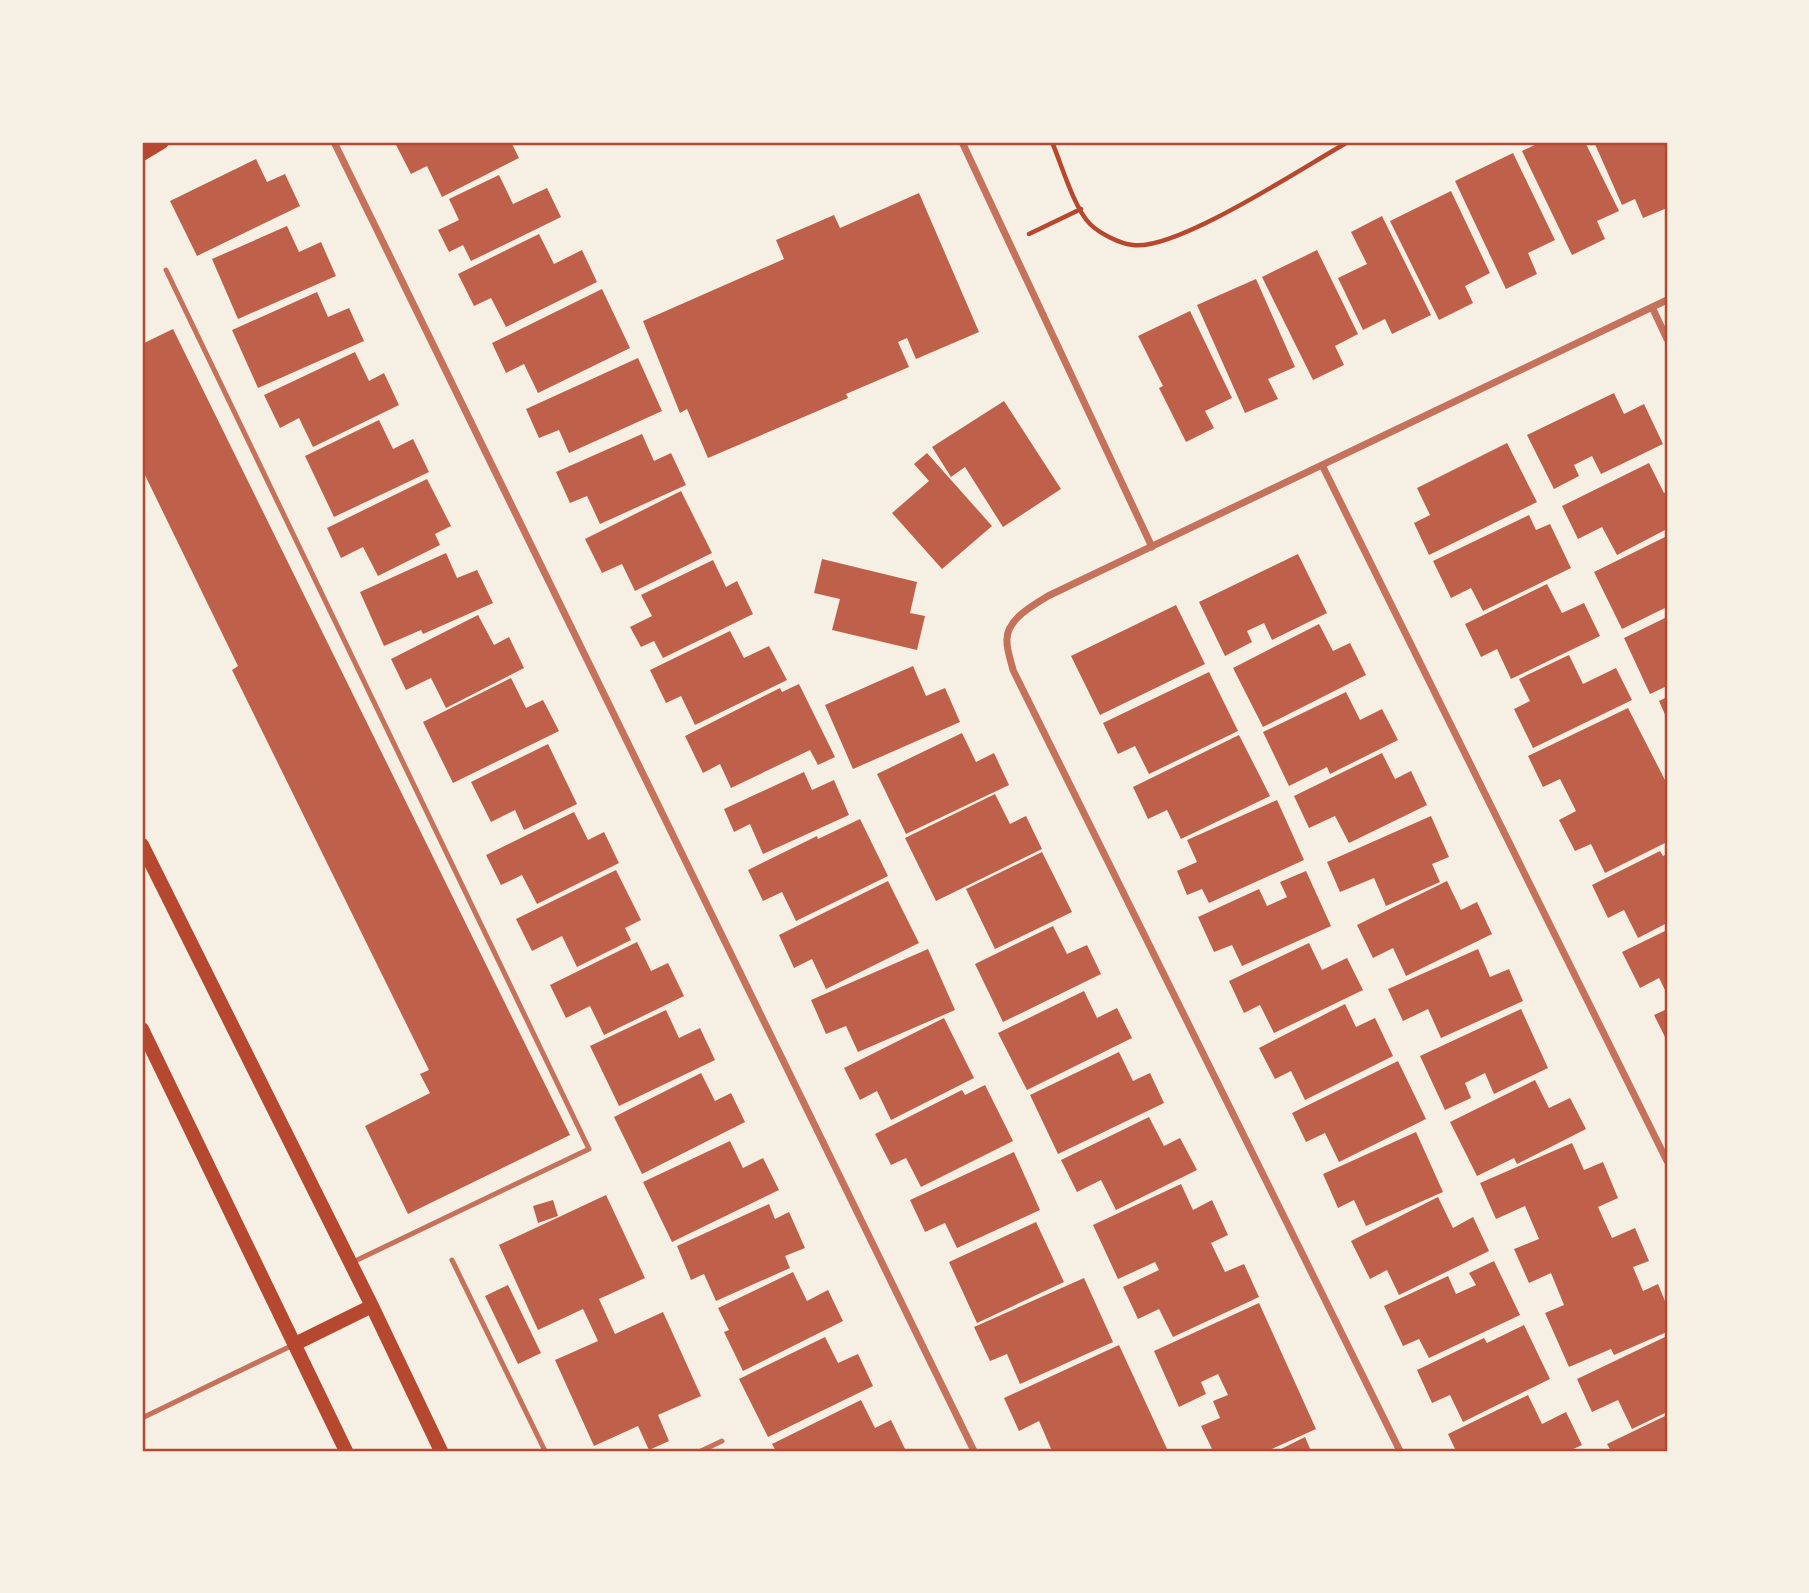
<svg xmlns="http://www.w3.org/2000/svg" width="1809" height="1593" viewBox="0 0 1809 1593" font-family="Mulish,sans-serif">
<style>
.building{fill:#bf614a}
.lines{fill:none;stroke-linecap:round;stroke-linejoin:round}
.path{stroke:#b5482f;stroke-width:4.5}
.service{stroke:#c5725c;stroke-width:5}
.minor{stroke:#c5725c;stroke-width:7}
.secondary{stroke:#b5482f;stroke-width:14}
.neatline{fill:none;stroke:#b5482f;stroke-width:2.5}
</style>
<rect width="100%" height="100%" fill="#f6efe4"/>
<path class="building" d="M397 142H511L519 158 442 197 427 166 411 174 395 143Z
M1541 142H1585L1619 211 1597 221 1605 239 1572 255 1522 151Z
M1594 142H1667V208L1643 218 1635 199 1622 205Z
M1513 153 1555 240 1528 253 1537 274 1506 289 1455 181Z
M256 159 267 182 285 174 300 206 197 256 170 201Z
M499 175 513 204 547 188 561 217 471 261 463 245 449 252 438 230 459 220 449 199Z
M1451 191 1490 273 1465 286 1473 303 1439 320 1390 221Z
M919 193 979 332 916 359 907 338 898 342 909 367 846 394 848 398 708 458 687 409 680 413 643 321 784 259 776 240 834 215 840 228Z
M1382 216 1431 315 1392 334 1385 319 1363 330 1338 278 1367 264 1351 232Z
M287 226 299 252 321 242 336 276 238 319 212 259Z
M539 234 554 264 582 250 597 282 506 327 491 298 474 306 458 274Z
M1317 250 1358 334 1335 346 1344 365 1313 380 1262 277Z
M1256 279 1295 367 1268 379 1278 399 1245 413 1197 305Z
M602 289 630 348 538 393 524 364 506 373 492 343Z
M317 292 328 317 349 308 364 341 258 388 232 330Z
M1190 311 1232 398 1205 411 1214 428 1186 442 1159 388 1163 386 1138 336Z
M173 329 570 1135 408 1214 365 1126 430 1093 420 1074 429 1070 232 670 238 666 142 469V344Z
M355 352 369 381 384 373 399 405 313 447 299 418 280 428 264 395Z
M638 358 662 411 569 453 559 430 539 438 526 409Z
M1614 393 1624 414 1644 404 1663 444 1601 474 1592 456 1574 465 1579 476 1554 489 1527 435Z
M1004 401 1061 489 1003 527 965 467 951 477 932 447Z
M379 420 393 449 413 439 429 472 334 517 305 456Z
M642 434 654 461 671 453 686 485 600 524 587 496 570 503 556 472Z
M1507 443 1537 502 1429 555 1414 523 1430 515 1417 488Z
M927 453 992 526 942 569 892 513 929 481 914 464Z
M1649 463 1664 493 1667 492V529L1617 555 1602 527 1578 539 1562 506Z
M427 479 451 526 435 534 440 545 378 576 363 547 341 558 327 528Z
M681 491 712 553 635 591 622 564 602 573 585 539Z
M1529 515 1536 530 1550 524 1571 568 1483 611 1471 588 1451 598 1433 561Z
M1667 536V607L1622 629 1594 572Z
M446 553 457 578 477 570 493 603 423 634 421 630 384 646 360 592Z
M1298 554 1327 613 1272 640 1264 623 1247 631 1252 642 1225 656 1199 602Z
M822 559 917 582 910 613 925 616 917 650 832 630 840 599 814 593Z
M713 560 726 587 737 581 753 614 663 658 654 641 641 647 630 627 652 616 641 595Z
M1547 584 1562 613 1584 603 1600 636 1511 679 1497 649 1481 657 1465 624Z
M1176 605 1205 664 1100 715 1071 656Z
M478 615 494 645 509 637 524 668 446 708 431 678 406 690 391 659Z
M1667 617V686L1650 694 1624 638Z
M1319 624 1333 651 1350 643 1366 675 1263 727 1233 668Z
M730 631 744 658 769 646 787 680 695 725 681 696 666 703 650 670Z
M1569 655 1583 684 1616 668 1632 700 1533 748 1514 709 1530 701 1519 679Z
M913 666 926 696 945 688 960 722 853 769 825 705Z
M1209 672 1238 731 1149 774 1135 746 1118 754 1103 723Z
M511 678 526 708 543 700 559 731 453 783 423 722Z
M799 684 835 757 818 765 810 750 731 788 720 764 703 773 685 736 780 688 782 692Z
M1346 692 1360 720 1382 709 1398 740 1330 774 1327 767 1289 786 1263 732Z
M1667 697V719L1659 701Z
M1628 708 1667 784V842L1605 873 1591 844 1575 851 1559 820 1576 811 1560 779 1543 787 1528 756Z
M962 733 976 762 994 753 1009 785 906 834 877 774Z
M1239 735 1270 796 1181 839 1167 810 1148 819 1133 787Z
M548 744 577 804 524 830 515 810 491 822 471 782Z
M1382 753 1395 779 1411 771 1427 805 1349 843 1335 816 1309 828 1294 796Z
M804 772 812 790 834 780 849 815 763 854 750 824 734 832 724 809Z
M995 794 1010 824 1026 816 1042 849 936 901 905 838Z
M1277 800 1304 860 1209 903 1202 889 1187 895 1177 871 1197 862 1187 840Z
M574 812 588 840 604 832 619 863 537 904 522 875 501 885 486 855Z
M1431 816 1449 857 1432 864 1440 882 1386 906 1374 878 1340 892 1327 862Z
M860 819 888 876 796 921 782 892 763 901 748 870 817 836 818 839Z
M1660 851 1663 856 1667 854V923L1638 938 1624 910 1608 918 1592 885Z
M1042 852 1072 912 995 949 966 889Z
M616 870 641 920 625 928 631 940 577 967 562 936 532 951 516 919Z
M1306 871 1331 926 1242 966 1232 945 1214 952 1198 917 1259 889 1267 906 1287 897 1280 882Z
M888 881 919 943 826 989 812 959 794 968 779 935Z
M1447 881 1461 910 1477 902 1492 934 1406 976 1393 948 1373 958 1357 925Z
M1053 926 1067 954 1087 945 1101 974 1003 1022 975 964Z
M1667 930V994L1659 978 1640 988 1622 952Z
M637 942 651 971 668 963 684 996 604 1035 590 1006 566 1018 550 985Z
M1309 943 1322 970 1347 958 1363 990 1274 1033 1260 1005 1244 1013 1229 981Z
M928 949 955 1010 858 1052 846 1026 826 1034 811 1000Z
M1478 949 1490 977 1509 969 1523 1001 1441 1038 1428 1009 1403 1021 1388 989Z
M1084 991 1097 1018 1117 1008 1132 1038 1027 1090 998 1033Z
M1345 1004 1356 1027 1375 1018 1393 1056 1305 1100 1291 1071 1275 1079 1259 1048Z
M1521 1009 1548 1068 1494 1094 1485 1073 1465 1083 1471 1098 1445 1110 1420 1056Z
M1667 1009V1041L1654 1015Z
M666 1010 679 1038 700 1028 715 1060 619 1106 590 1046Z
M944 1018 974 1078 891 1120 877 1091 860 1100 844 1068Z
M1119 1052 1133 1081 1150 1073 1164 1103 1058 1154 1030 1095Z
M1398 1061 1426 1119 1339 1162 1325 1133 1306 1142 1292 1113Z
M701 1073 715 1101 731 1093 745 1122 642 1174 614 1117Z
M1535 1080 1549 1108 1570 1098 1586 1129 1517 1164 1514 1158 1477 1176 1450 1122Z
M985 1085 1013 1141 921 1187 906 1158 891 1165 875 1134 962 1090 965 1095Z
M1149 1117 1164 1146 1180 1138 1197 1170 1116 1210 1101 1180 1077 1192 1061 1160Z
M1416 1132 1443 1192 1366 1226 1354 1200 1338 1208 1323 1174Z
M730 1141 743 1168 763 1158 779 1190 672 1242 643 1182Z
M1572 1143 1584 1170 1603 1162 1618 1198 1598 1207 1612 1238 1635 1228 1649 1261 1633 1267 1643 1291 1658 1284 1667 1306V1332L1614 1355 1611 1349 1569 1367 1545 1313 1564 1305 1551 1273 1529 1283 1514 1249 1539 1239 1525 1206 1496 1219 1480 1183Z
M1014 1152 1040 1210 957 1248 945 1223 925 1232 910 1200Z
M1181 1184 1193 1210 1212 1200 1228 1235 1211 1243 1225 1272 1244 1264 1259 1297 1173 1337 1159 1309 1138 1319 1123 1287 1159 1270 1155 1262 1118 1279 1093 1225Z
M606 1195 645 1278 599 1299 615 1334 663 1312 701 1396 658 1415 669 1441 649 1450 638 1426 594 1446 555 1360 598 1341 583 1309 538 1330 499 1245Z
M1438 1197 1453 1228 1473 1217 1489 1251 1399 1295 1387 1270 1370 1279 1351 1241Z
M553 1200 558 1216 538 1223 533 1206Z
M769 1204 775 1219 789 1212 805 1248 785 1256 790 1268 716 1301 704 1274 691 1280 677 1246Z
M1036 1222 1064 1282 977 1323 949 1262Z
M1494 1261 1520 1315 1429 1358 1419 1339 1403 1346 1384 1306 1448 1276 1456 1294 1476 1285 1469 1273Z
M793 1272 807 1301 828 1290 843 1321 743 1371 724 1332 729 1330 718 1308Z
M1084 1278 1113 1342 1020 1384 1007 1354 990 1361 974 1327Z
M508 1285 541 1353 518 1364 485 1296Z
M1259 1303 1316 1429 1267 1451H1213L1201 1426 1220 1418 1213 1401 1228 1395 1218 1374 1201 1382 1206 1394 1179 1407 1154 1351Z
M1524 1325 1550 1379 1463 1422 1450 1395 1432 1403 1417 1370 1484 1338 1487 1343Z
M825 1337 838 1363 858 1354 873 1386 768 1437 739 1379Z
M1665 1337 1667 1342V1412L1632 1429 1618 1400 1592 1412 1577 1379Z
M1119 1345 1168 1451H1052L1039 1421 1019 1431 1004 1398Z
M1528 1395 1542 1424 1566 1412 1582 1445 1569 1451H1456L1448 1434Z
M861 1400 875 1428 891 1420 906 1451H776L772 1444Z
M1667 1415V1451H1611L1607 1444Z
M1305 1437 1311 1451H1277Z"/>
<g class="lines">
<path class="path" d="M1052 142C1061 163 1074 208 1090 224 1099 233 1120 244 1133 245 1177 251 1305 166 1348 142
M1029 234 1081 209"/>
<path class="service" d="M166 270 589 1149 353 1262
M452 1260 545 1451
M142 1418 293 1345
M701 1451 722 1441"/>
<path class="minor" d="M334 142 974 1451
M962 142 1152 547
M1652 307 1667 339
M1322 465 1667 1161
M1400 1451 1013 670C1011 661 1007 651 1007 642 1005 620 1032 606 1048 596L1667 300"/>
<path class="secondary" d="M142 154 162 142
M142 845 372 1306 441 1451
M142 1029 346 1451
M295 1344 372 1306"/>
</g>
<rect width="1809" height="1593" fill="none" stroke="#f6efe4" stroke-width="287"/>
<rect x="144" y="144" width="1522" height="1306" class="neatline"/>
</svg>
